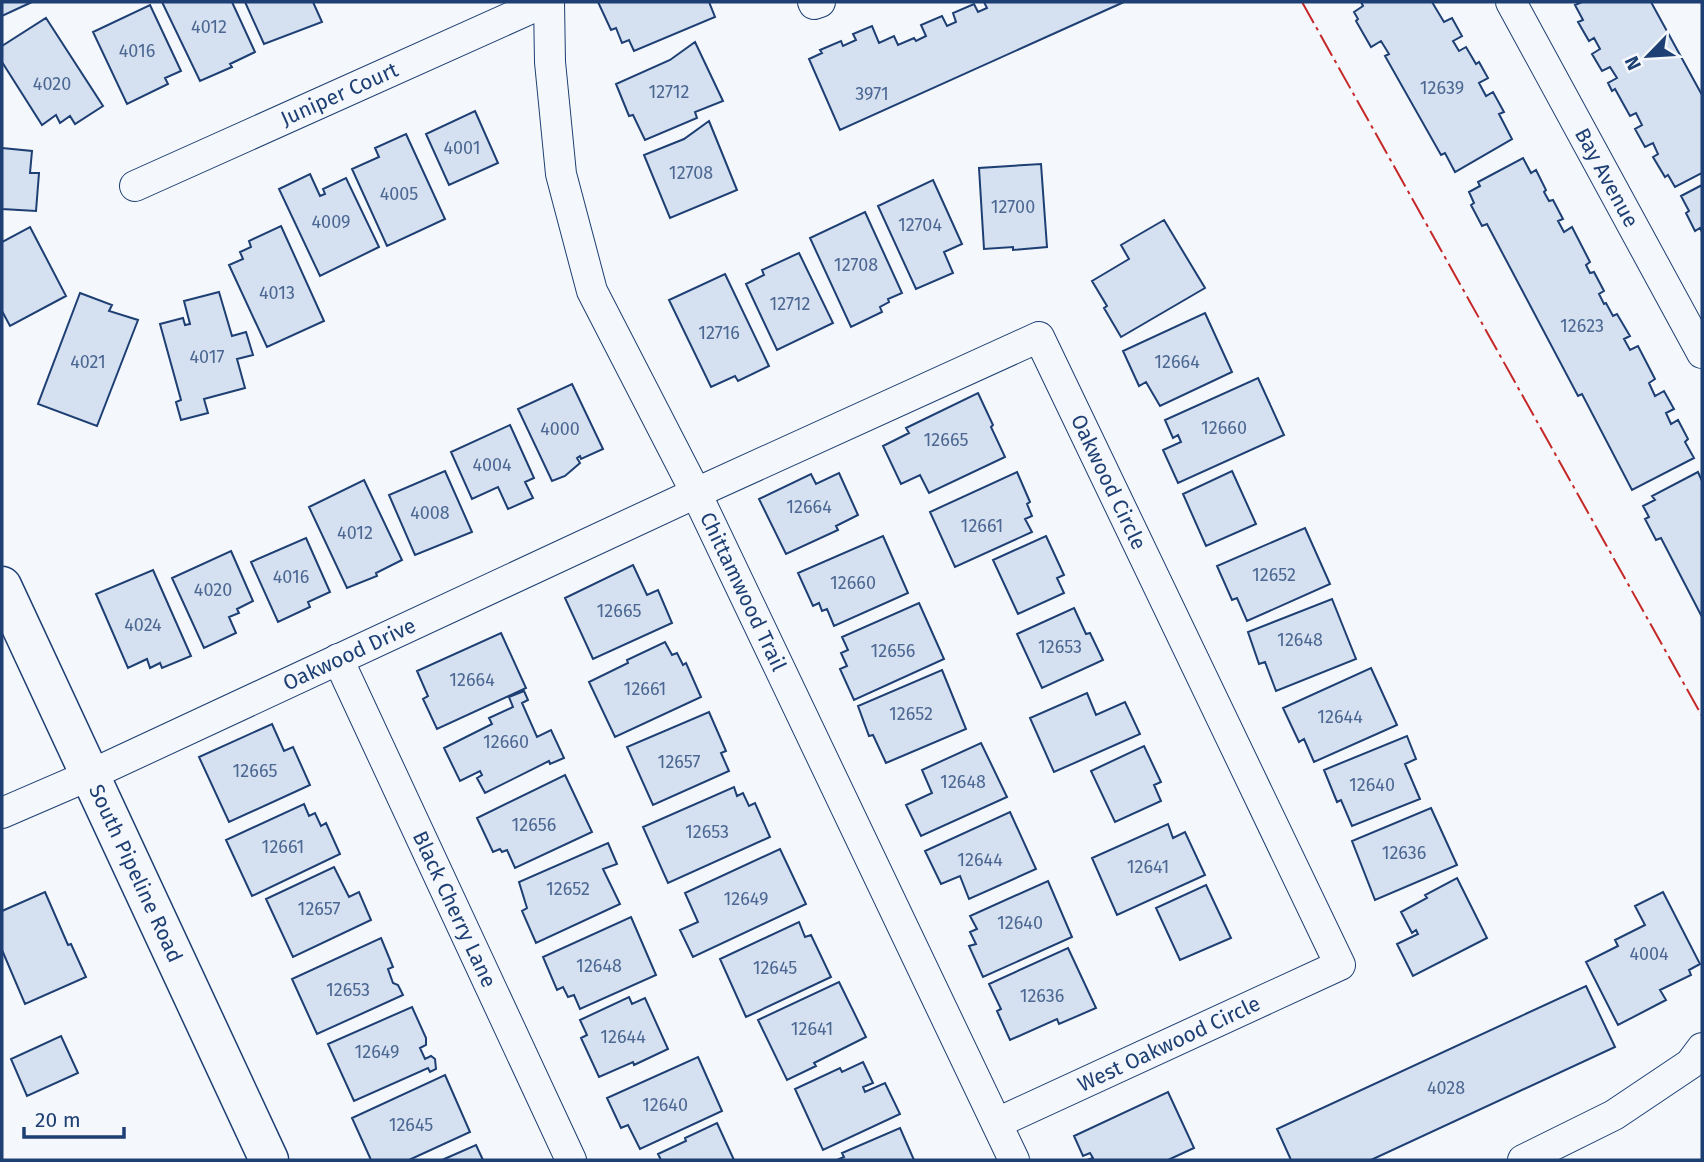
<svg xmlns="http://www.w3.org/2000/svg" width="1704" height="1162" viewBox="0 0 1704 1162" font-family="'Fira Sans',sans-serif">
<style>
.building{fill:#d5e0f0;stroke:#1d3f73;stroke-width:2}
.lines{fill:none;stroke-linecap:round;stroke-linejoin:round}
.street-casing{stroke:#1d3f73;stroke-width:32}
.secondary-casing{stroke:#1d3f73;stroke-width:41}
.street{stroke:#f4f7fb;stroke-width:30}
.secondary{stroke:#f4f7fb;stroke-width:38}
.power{stroke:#c62828;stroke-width:2;stroke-dasharray:24 5 3.5 5;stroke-linecap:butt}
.labels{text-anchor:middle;stroke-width:5;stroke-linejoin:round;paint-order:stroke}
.number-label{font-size:18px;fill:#4b6792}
.street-label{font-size:21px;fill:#1d3f73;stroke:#f4f7fb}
</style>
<rect width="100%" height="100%" fill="#f4f7fb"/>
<path class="building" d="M2 2H32L2 16Z
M162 2H232L255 52 230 64 232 67 200 81Z
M245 2H313L322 22 264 44Z
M598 2H709L715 17 634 51 629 40 622 43 616 28 611 30Z
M984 2H1124L840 130 809 59 822 53 820 50 841 41 843 46 856 40 853 34 872 26 879 43 894 36 898 45 914 38 916 41 926 36 921 25 942 16 947 26 956 22 953 13 974 4 978 12 987 8Z
M1361 2H1432L1444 22 1452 18 1462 36 1453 41 1459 51 1466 47 1476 64 1479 62 1488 78 1479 83 1486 96 1493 92 1504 112 1499 114 1512 139 1455 172 1445 153 1441 155 1385 56 1389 54 1381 41 1371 47 1356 21 1358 19 1354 12 1363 6Z
M1582 2H1651L1702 95V173L1675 187 1668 175 1665 177 1653 157 1658 154 1653 143 1645 147 1635 129 1642 125 1636 113 1630 116 1615 89 1612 91 1608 83 1617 78 1610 67 1602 71 1592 54 1600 49 1594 38 1589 41 1578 22 1583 20 1575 5Z
M150 5 181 71 165 78 168 84 127 104 93 32Z
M46 18 103 106 75 124 70 116 60 123 56 115 42 125 2 62V46Z
M695 42 723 101 695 112 697 118 645 140 633 115 629 116 616 84 670 60Z
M475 111 498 163 449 185 426 134Z
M709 121 737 190 670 218 644 155 684 139Z
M406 134 445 219 387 246 352 169 379 157 375 148Z
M2 148 32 151 30 173H39L36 211 2 209Z
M1523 158 1531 173 1536 170 1546 190 1544 192 1549 201 1553 200 1563 219 1558 221 1564 232 1572 227 1590 262 1586 265 1590 273 1594 272 1604 291 1599 294 1604 304 1606 303 1613 316 1617 314 1630 336 1624 339 1630 350 1638 346 1655 379 1649 383 1655 396 1664 391 1674 409 1666 413 1671 424 1678 420 1688 439 1685 442 1694 458 1632 490 1582 394 1578 396 1487 224 1482 226 1471 205 1474 203 1469 192 1480 186 1478 182Z
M1041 164 1047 247 1013 250V247L984 249 979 168Z
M310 174 320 196 325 194 323 189 346 178 379 247 320 276 279 189Z
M933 180 962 244 944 252 953 273 916 289 878 206Z
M1702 185V232L1700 228 1695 231 1686 213 1689 211 1681 196Z
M865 212 902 293 888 299 889 302 880 307 882 312 851 327 810 238Z
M1164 220 1205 288 1121 337 1104 308 1107 306 1092 281 1129 259 1121 245Z
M281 226 324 321 267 347 229 265 243 259 240 252 251 247 249 241Z
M30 227 66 296 10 326 2 311V242Z
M799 253 833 323 777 350 746 284 764 275 762 270Z
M725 274 769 366 738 381 735 376 711 387 669 300Z
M219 292 232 336 246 332 253 355 237 359 245 388 204 399 208 413 181 420 176 402 181 400 160 324 183 318 185 325 190 324 184 301Z
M80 293 112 305 109 311 138 320 97 426 38 404Z
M1205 313 1232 372 1160 406 1146 382 1139 386 1123 351Z
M1258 378 1284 435 1178 483 1163 450 1181 442 1178 435 1173 438 1165 420Z
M572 384 603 449 581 459 580 456 577 458 580 463 565 476 552 481 518 409Z
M978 393 993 425 991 427 1005 457 929 493 920 475 901 484 883 446 909 433 906 428Z
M510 425 534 478 525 482 533 498 508 509 498 487 472 499 451 452Z
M445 471 472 532 415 555 389 495Z
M1232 471 1256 524 1206 546 1183 494Z
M1017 472 1030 502 1027 504 1032 516 1025 519 1032 532 955 567 930 512Z
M1698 472 1702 481V617L1661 538 1656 540 1645 519 1649 517 1643 506 1655 500 1652 496Z
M839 473 858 515 836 526 838 530 786 554 759 499 811 474 816 484Z
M364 480 402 560 376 573 377 576 347 588 309 507Z
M1305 528 1330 584 1247 621 1237 598 1232 600 1217 566Z
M883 536 908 593 834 626 827 609 822 611 819 603 813 606 798 573Z
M1046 536 1064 575 1057 578 1064 593 1018 614 993 560Z
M306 538 330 592 308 602 310 607 278 622 251 562Z
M231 551 253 601 237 609 239 613 229 617 236 633 204 648 172 578Z
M633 565 647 595 658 590 672 623 593 659 565 598Z
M153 570 191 656 162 668 160 663 150 668 147 659 128 668 96 594Z
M1332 599 1356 659 1276 691 1265 662 1259 664 1248 632Z
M919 603 944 659 854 700 840 669 847 666 841 653 848 650 842 637Z
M1074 608 1086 634 1090 633 1103 660 1042 688 1017 634Z
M501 633 526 688 437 729 423 699 428 696 417 671Z
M665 642 672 655 677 653 683 665 686 663 701 697 615 737 589 682 628 663 627 660Z
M1371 668 1397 725 1314 762 1304 739 1299 742 1283 708Z
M942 670 966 729 886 763 873 735 869 736 858 706Z
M524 691 528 700 522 703 537 737 551 730 564 758 550 764 549 761 485 793 477 778 482 775 480 771 460 781 444 748 492 724 489 718 513 707 509 697Z
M1087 693 1096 715 1125 702 1140 734 1054 772 1030 718Z
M709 712 726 751 721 753 729 771 653 805 627 747Z
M272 724 284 751 293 747 310 785 229 822 199 757Z
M1407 736 1416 759 1405 764 1420 799 1352 826 1341 800 1337 802 1324 770Z
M981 743 1007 797 921 836 906 805 932 793 922 770Z
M1144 746 1161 782 1154 785 1161 801 1115 822 1091 771Z
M565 775 592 832 515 868 507 850 502 852 500 849 493 852 477 818Z
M734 787 737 796 743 793 749 806 755 803 770 837 668 883 643 827Z
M304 804 309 816 315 813 321 826 326 823 340 854 252 896 226 840Z
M1431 808 1457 865 1375 900 1352 841Z
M1010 812 1036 869 969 899 960 876 941 884 925 851Z
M1168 824 1173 838 1185 832 1205 875 1117 915 1092 858Z
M608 843 617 864 603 869 620 904 536 943 522 911 527 908 519 882Z
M780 849 806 904 693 957 680 930 698 922 685 893Z
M334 867 349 897 359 892 371 920 293 957 266 899Z
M1457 878 1487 938 1413 976 1397 944 1418 934 1416 930 1412 933 1401 912 1427 898 1425 895Z
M1048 881 1072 937 983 977 969 946 976 944 970 932 977 929 970 916Z
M1206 885 1231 938 1180 960 1156 908Z
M45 892 68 945 71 944 86 977 25 1004 2 950V911Z
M1663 892 1700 964 1689 970 1691 975 1660 990 1666 1000 1618 1025 1586 962 1618 946 1615 940 1645 925 1635 906Z
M631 917 656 975 580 1009 574 995 568 997 563 987 557 990 543 957Z
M799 922 805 937 811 935 831 977 746 1017 720 959Z
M381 938 393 967 388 969 393 983 398 985 403 995 317 1034 292 979Z
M1068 948 1096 1008 1059 1024 1057 1019 1010 1040 997 1011 1001 1009 989 984Z
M839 982 866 1037 814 1063 816 1066 787 1080 758 1020Z
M1586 986 1615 1047 1371 1160H1291L1277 1129Z
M629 997 632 1004 645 998 668 1049 634 1065 633 1062 599 1077 581 1038 587 1035 580 1020Z
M412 1007 426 1038V1045L420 1048 425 1059 431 1056 435 1059 436 1069 430 1072 428 1068 354 1101 328 1044Z
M61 1036 78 1073 27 1096 11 1059Z
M698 1057 722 1111 640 1149 628 1125 621 1128 607 1098Z
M863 1062 873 1083 863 1087 865 1092 885 1083 900 1114 823 1150 795 1089 840 1068 842 1072Z
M445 1075 470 1132 409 1160H371L352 1118Z
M1168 1092 1194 1148 1168 1160H1087L1093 1158 1090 1153 1083 1156 1074 1136Z
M717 1123 734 1160H661L658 1154 686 1141 685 1138Z
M900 1128 914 1160H837L844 1157 842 1153Z
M476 1145 483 1160H442Z"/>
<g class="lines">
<defs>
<g id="street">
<path id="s1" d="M549 2 550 62 561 174 592 291 696 493 1014 1160"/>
<path d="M813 2 814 4 820 2"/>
<path id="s2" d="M1511 2 1702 353"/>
<path id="s3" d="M135 186 545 2"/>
<path id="s4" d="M338 659 571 1160"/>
<path id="s5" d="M2 813 90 775 696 493 1039 337 1340 965 997 1123"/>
<path d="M1523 1160 1614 1115 1690 1064 1702 1048"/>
</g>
<g id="secondary">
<path id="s6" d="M2 586 269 1160"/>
</g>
</defs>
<use href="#street" class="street-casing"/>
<use href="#secondary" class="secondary-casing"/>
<use href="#street" class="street"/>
<use href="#secondary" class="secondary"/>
<path class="power" d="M1302 2 1702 716"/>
</g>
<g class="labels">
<g class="number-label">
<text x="209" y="33">4012</text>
<text x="137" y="57">4016</text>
<text x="52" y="90">4020</text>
<text x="1442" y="94">12639</text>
<text x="669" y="98">12712</text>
<text x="872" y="100">3971</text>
<text x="462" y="154">4001</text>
<text x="691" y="179">12708</text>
<text x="399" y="200">4005</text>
<text x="1013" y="213">12700</text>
<text x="331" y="228">4009</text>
<text x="920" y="231">12704</text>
<text x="856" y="271">12708</text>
<text x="277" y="299">4013</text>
<text x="790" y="310">12712</text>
<text x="1582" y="332">12623</text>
<text x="719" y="339">12716</text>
<text x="207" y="363">4017</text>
<text x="88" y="368">4021</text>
<text x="1177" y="368">12664</text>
<text x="1224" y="434">12660</text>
<text x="560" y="435">4000</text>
<text x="946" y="446">12665</text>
<text x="492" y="471">4004</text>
<text x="809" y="513">12664</text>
<text x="430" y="519">4008</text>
<text x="982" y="532">12661</text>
<text x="355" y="539">4012</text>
<text x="1274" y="581">12652</text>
<text x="291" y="583">4016</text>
<text x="853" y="589">12660</text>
<text x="213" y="596">4020</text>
<text x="619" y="617">12665</text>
<text x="143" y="631">4024</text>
<text x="1300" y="646">12648</text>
<text x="1060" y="653">12653</text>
<text x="893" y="657">12656</text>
<text x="472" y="686">12664</text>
<text x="645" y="695">12661</text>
<text x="911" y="720">12652</text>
<text x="1340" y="723">12644</text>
<text x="506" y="748">12660</text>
<text x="679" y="768">12657</text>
<text x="255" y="777">12665</text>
<text x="963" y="788">12648</text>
<text x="1372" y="791">12640</text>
<text x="534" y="831">12656</text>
<text x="707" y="838">12653</text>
<text x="283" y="853">12661</text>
<text x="1404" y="859">12636</text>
<text x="980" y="866">12644</text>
<text x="1148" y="873">12641</text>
<text x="568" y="895">12652</text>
<text x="746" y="905">12649</text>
<text x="319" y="915">12657</text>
<text x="1020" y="929">12640</text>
<text x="1649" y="960">4004</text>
<text x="599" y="972">12648</text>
<text x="775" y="974">12645</text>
<text x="348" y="996">12653</text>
<text x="1042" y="1002">12636</text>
<text x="812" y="1035">12641</text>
<text x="623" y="1043">12644</text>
<text x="377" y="1058">12649</text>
<text x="1446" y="1094">4028</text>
<text x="665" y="1111">12640</text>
<text x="411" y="1131">12645</text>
</g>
<g class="street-label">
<text dy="7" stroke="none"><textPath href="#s3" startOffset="224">Juniper Court</textPath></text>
<text dy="7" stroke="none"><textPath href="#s2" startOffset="200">Bay Avenue</textPath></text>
<text dy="7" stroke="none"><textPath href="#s5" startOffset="1302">Oakwood Circle</textPath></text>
<text dy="7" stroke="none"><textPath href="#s1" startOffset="630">Chittamwood Trail</textPath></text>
<text dy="7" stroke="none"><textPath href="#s5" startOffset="382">Oakwood Drive</textPath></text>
<text dy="7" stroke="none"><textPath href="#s6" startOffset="317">South Pipeline Road</textPath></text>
<text dy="7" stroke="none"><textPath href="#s4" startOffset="276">Black Cherry Lane</textPath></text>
<text transform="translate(1169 1044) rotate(-25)" y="7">West Oakwood Circle</text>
</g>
</g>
<rect width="1704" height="1162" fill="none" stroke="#1d3f73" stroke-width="7"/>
<g transform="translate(1648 56) rotate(245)" stroke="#f4f7fb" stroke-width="5" paint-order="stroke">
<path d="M0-5L12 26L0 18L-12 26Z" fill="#1d3f73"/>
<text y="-10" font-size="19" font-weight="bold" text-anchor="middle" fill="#1d3f73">N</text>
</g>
<path d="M24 1127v10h100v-10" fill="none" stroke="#1d3f73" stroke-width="3.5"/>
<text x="35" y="1127" font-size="21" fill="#1d3f73" stroke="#f4f7fb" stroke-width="5" paint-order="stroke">20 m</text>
</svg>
